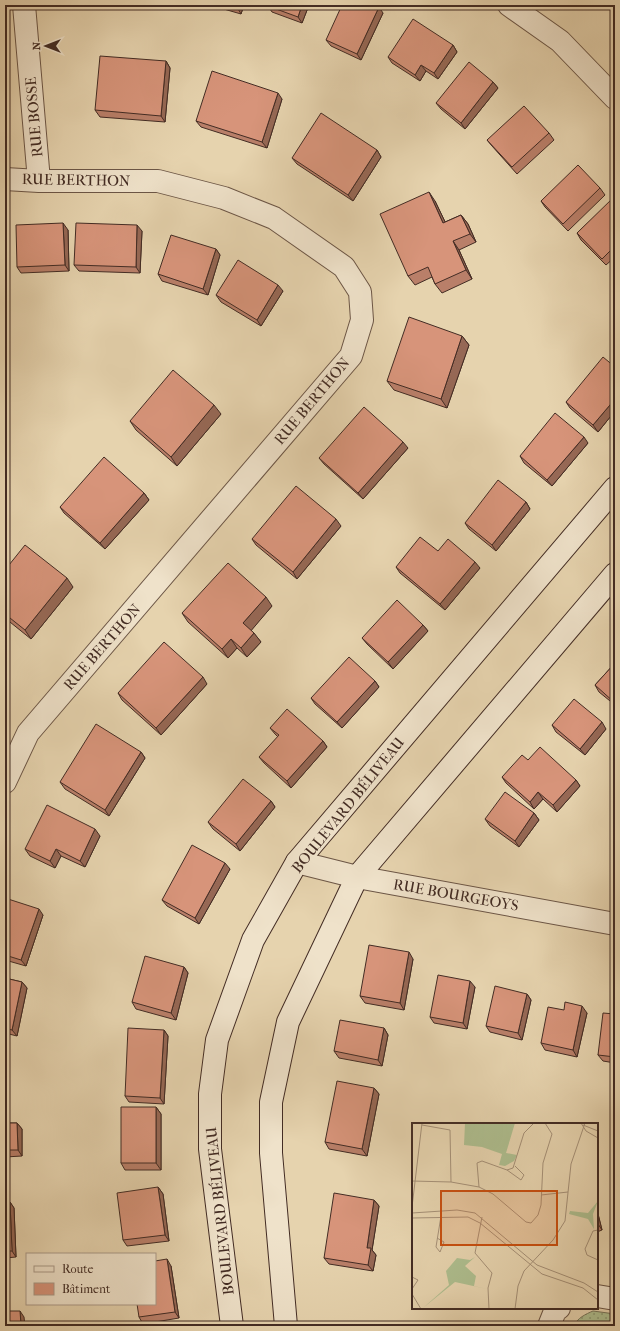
<svg xmlns="http://www.w3.org/2000/svg" width="620" height="1331" viewBox="0 0 620 1331" font-family="'IM FELL French Canon',serif">
<style>
.grass{fill:url(#grass-dots);stroke:#78755a}
.lines{fill:none;stroke-linecap:round;stroke-linejoin:round}
.street-casing{stroke:#6c5646;stroke-width:24}
.secondary-casing{stroke:#432c24;stroke-width:24}
.street{stroke:#efe2ca;stroke-width:22}
.secondary{stroke:#efe2ca;stroke-width:22}
.wall{fill:#b97f69;stroke:#432c24}
.shaded-wall{fill:#966855;stroke:#432c24}
.building{fill:#d7947a;stroke:#432c24}
.labels{text-anchor:middle;stroke-width:4;stroke-linejoin:round;paint-order:stroke}
.street-label{font-size:15px;fill:#432c24;stroke:#efe2ca}
.inset-road{fill:none;stroke:#a59077;stroke-width:1}
.view{fill:#c75011;fill-opacity:0.15;stroke:#c75011;stroke-width:2}
.inset-edge{fill:none;stroke:#432c24;stroke-width:2}
</style>
<defs>
<pattern id="grass-dots" width="8" height="8" patternUnits="userSpaceOnUse"><rect width="8" height="8" fill="#aebe8f"/><path d="M2 2h.1M6 6h.1" fill="none" stroke="#8f9b75" stroke-width="1.8" stroke-linecap="round"/></pattern>
</defs>
<rect width="100%" height="100%" fill="#e6d3ae"/>
<filter id="stains"><feTurbulence type="fractalNoise" baseFrequency=".005" numOctaves="4"/><feColorMatrix values="0 0 0 0 .2 0 0 0 0 .09 0 0 0 0 .02 0 0 0 .5 -.17"/></filter>
<radialGradient id="worn" r=".72"><stop offset=".6" stop-color="#630" stop-opacity="0"/><stop offset="1" stop-color="#630" stop-opacity=".3"/></radialGradient>
<path class="grass" d="M593 1311 615 1314V1326H574C577 1318 586 1314 593 1311Z"/>
<g class="lines">
<defs>
<path id="street" d="M24 5 39 181
M509 5 560 41 615 98
M5 179 39 181H158L224 198 274 218 344 267 360 292 362 320 351 356 28 733 5 782
M297 862 357 877 615 924
M597 1296 615 1299
M549 1326 555 1311 559 1308"/>
<path id="secondary" d="M232 1326 210 1149V1094L217 1040 253 940 297 862 615 488
M286 1326 271 1153V1102L288 1022 357 877 615 574"/>
</defs>
<use href="#street" class="street-casing"/>
<use href="#secondary" class="secondary-casing"/>
<use href="#street" class="street"/>
<use href="#secondary" class="secondary"/>
</g>
<path class="wall" d="M210 5H244L241 14Z
M268 5H309L302 23 272 12 268 6Z
M383 13 361 60 331 46 326 40Z
M453 45 457 52 438 79 426 71 420 81 392 63 388 57Z
M166 61 170 68 165 122 100 117 95 110Z
M493 82 498 88 465 129 441 109 436 103Z
M282 99 267 148 201 127 196 121Z
M549 133 554 140 517 174 492 146 487 140Z
M377 150 381 157 353 201 297 164 292 158Z
M600 188 605 195 568 231 545 207 541 201Z
M615 198V257L606 265 581 240 577 233Z
M435 201 445 222 461 215 468 224 476 242 459 250 472 279 442 293 435 284 432 277 415 285 408 276Z
M68 230 69 271 21 273 17 267Z
M142 231 140 273 79 271 74 265Z
M216 249 220 255 208 295 162 281 158 274Z
M283 291 261 326 221 302 216 295Z
M462 336 469 345 447 408 394 390 387 381Z
M615 367V411L598 432 570 408 566 402Z
M221 414 177 466 136 430 130 421Z
M588 443 552 486 524 463 520 456Z
M408 448 363 499 324 464 319 458Z
M144 493 149 500 105 549 64 513 60 507Z
M526 502 530 509 496 551 469 529 465 523Z
M341 526 297 579 256 545 252 539Z
M438 551 480 568 445 610 400 573 396 567Z
M5 570 73 587 31 639 5 618Z
M272 606 251 630 261 642 247 657 237 648 228 658 188 622 182 613Z
M423 625 428 631 393 669 367 644 362 638Z
M615 663V705L599 692 595 685Z
M375 681 379 687 342 728 315 704 311 698Z
M207 684 161 735 122 700 118 693Z
M552 725 606 729 585 755 556 732Z
M270 728 323 741 327 747 291 788 264 763 259 757 278 737 275 734Z
M141 752 145 758 109 816 65 789 60 782Z
M528 760 576 780 580 786 557 812 543 799 534 809 506 783 502 777Z
M271 801 275 807 240 851 213 829 208 822Z
M534 813 539 820 519 847 490 826 485 819Z
M100 836 85 867 61 856 55 868 30 856 25 849Z
M230 869 199 924 167 906 162 900Z
M5 898 43 915 26 966 5 960Z
M413 959 404 1010 365 1003 360 996Z
M184 967 188 973 176 1020 136 1009 132 1002Z
M5 978 22 982 27 988 17 1036 5 1033Z
M475 987 467 1029 434 1023 430 1017Z
M527 994 531 1000 522 1040 490 1032 486 1026Z
M564 1010 587 1013 577 1057 545 1050 541 1043Z
M615 1014V1063L603 1061 598 1055Z
M384 1028 388 1035 382 1066 339 1058 334 1051Z
M164 1030 168 1036 164 1104 129 1102 125 1096Z
M374 1088 379 1094 367 1156 329 1149 325 1142Z
M156 1107 161 1114V1170H125L121 1163Z
M5 1123H17L22 1129V1156L5 1157Z
M158 1187 163 1194 169 1241 127 1246 123 1240Z
M374 1200 379 1206 372 1250 376 1255 373 1271 329 1264 324 1258Z
M5 1202H10L14 1208 16 1257 5 1258Z
M597 1210 602 1230 597 1232Z
M171 1266 179 1318 143 1324 139 1317Z"/>
<path class="shaded-wall" d="M237 5H244L241 14 237 7Z
M302 5H309L302 23 298 17Z
M379 7 383 13 361 60 357 54Z
M453 45 457 52 438 79 434 73Z
M166 61 170 68 165 122 161 116Z
M421 65 426 71 420 81 415 75Z
M493 82 498 88 465 129 461 123Z
M278 93 282 99 267 148 262 142Z
M377 150 381 157 353 201 348 195Z
M429 192 435 201 450 232 443 223Z
M461 215 468 224 476 242 470 234Z
M63 223 68 230 69 271 65 265Z
M137 225 142 231 140 273 136 267Z
M453 241 459 250 472 279 466 270Z
M216 249 220 255 208 295 203 289Z
M278 285 283 291 261 326 257 320Z
M462 336 469 345 447 408 441 399Z
M615 399V411L598 432 593 425Z
M214 405 221 414 177 466 171 457Z
M584 437 588 443 552 486 547 480Z
M403 442 408 448 363 499 358 493Z
M144 493 149 500 105 549 100 543Z
M526 502 530 509 496 551 492 545Z
M336 519 341 526 297 579 293 572Z
M475 562 480 568 445 610 440 604Z
M67 578 73 587 31 639 25 630Z
M266 597 272 606 250 632 243 623Z
M423 625 428 631 393 669 388 662Z
M254 633 261 642 247 657 241 648Z
M231 639 237 648 228 658 222 649Z
M203 677 207 684 161 735 156 728Z
M375 681 379 687 342 728 337 722Z
M602 722 606 729 585 755 580 749Z
M323 741 327 747 291 788 287 781Z
M141 752 145 758 109 816 105 810Z
M576 780 580 786 557 812 553 805Z
M538 792 543 799 534 809 530 802Z
M271 801 275 807 240 851 236 844Z
M534 813 539 820 519 847 515 841Z
M95 829 100 836 85 867 80 861Z
M56 849 61 856 55 868 50 861Z
M225 863 230 869 199 924 195 918Z
M39 909 43 915 26 966 21 960Z
M409 952 413 959 404 1010 400 1003Z
M184 967 188 973 176 1020 171 1013Z
M470 981 475 987 467 1029 463 1023Z
M22 982 27 988 17 1036 12 1030Z
M527 994 531 1000 522 1040 518 1033Z
M582 1006 587 1013 577 1057 573 1050Z
M384 1028 388 1035 382 1066 378 1060Z
M164 1030 168 1036 164 1104 160 1098Z
M5 1050 8 1055 5 1098Z
M374 1088 379 1094 367 1156 362 1149Z
M156 1107 161 1114V1170L156 1163Z
M17 1123 22 1129V1156L18 1150Z
M158 1187 163 1194 169 1241 165 1235Z
M374 1200 379 1206 372 1250 376 1255 373 1271 368 1265 367 1248Z
M10 1202 14 1208 16 1257 12 1251Z
M597 1210 602 1230 598 1224 597 1221Z
M167 1259 171 1266 179 1318 175 1312Z
M5 1278 7 1282 9 1318 5 1312Z
M20 1311 24 1317 25 1326H21V1325Z"/>
<path class="building" d="M228 5H237V7Z
M268 5H302L298 17 268 6Z
M342 5H375L379 7 357 54 326 40Z
M413 19 453 45 434 73 421 65 415 75 388 57Z
M100 56 166 61 161 116 95 110Z
M469 62 493 82 461 123 436 103Z
M212 71 278 93 262 142 196 121Z
M524 106 549 133 512 167 487 140Z
M321 113 377 150 348 195 292 158Z
M578 165 600 188 563 224 541 201Z
M429 192 443 223 461 215 470 234 453 241 466 270 435 284 428 267 408 276 380 214Z
M614 197 615 198V246L602 259 577 233Z
M63 223 65 265 17 267 16 225Z
M76 223 137 225 136 267 74 265Z
M171 235 216 249 203 289 158 274Z
M238 260 278 285 257 320 216 295Z
M409 317 462 336 441 399 387 381Z
M603 357 615 367V399L593 425 566 402Z
M173 370 214 405 171 457 130 421Z
M364 407 403 442 358 493 319 458Z
M555 413 584 437 547 480 520 456Z
M104 457 144 493 100 543 60 507Z
M498 480 526 502 492 545 465 523Z
M296 486 336 519 293 572 252 539Z
M420 537 438 551 448 539 475 562 440 604 396 567Z
M25 545 67 578 25 630 5 614V570Z
M228 563 266 597 243 623 254 633 241 648 231 639 222 649 182 613Z
M397 600 423 625 388 662 362 638Z
M164 642 203 677 156 728 118 693Z
M349 657 375 681 337 722 311 698Z
M615 663V703L595 685Z
M574 699 602 722 580 749 552 725Z
M287 709 323 741 287 781 259 757 279 735 270 728Z
M96 724 141 752 105 810 60 782Z
M540 747 576 780 553 805 538 792 530 802 502 777 522 755 528 760Z
M243 779 271 801 236 844 208 822Z
M505 792 534 813 515 841 485 819Z
M47 805 95 829 80 861 56 849 50 861 25 849Z
M192 845 225 863 195 918 162 900Z
M5 898 39 909 21 960 5 955Z
M369 945 409 952 400 1003 360 996Z
M145 956 184 967 171 1013 132 1002Z
M438 975 470 981 463 1023 430 1017Z
M5 978 22 982 12 1030 5 1028Z
M495 986 527 994 518 1033 486 1026Z
M565 1002 582 1006 573 1050 541 1043 548 1007 564 1010Z
M603 1013 615 1014V1057L598 1055Z
M340 1020 384 1028 378 1060 334 1051Z
M128 1028 164 1030 160 1098 125 1096Z
M337 1081 374 1088 362 1149 325 1142Z
M121 1107H156V1163H121Z
M5 1123H17L18 1150H5Z
M158 1187 165 1235 123 1240 117 1193Z
M334 1193 374 1200 367 1248H371L368 1265 324 1258Z
M5 1202H10L12 1251H5Z
M167 1259 175 1312 139 1317 137 1304H155V1261Z
M5 1311H20L21 1325 5 1326Z"/>
<g class="labels">
<g class="street-label">
<text transform="translate(34 117) rotate(-95)" y="5">RUE BOSSE</text>
<text transform="translate(76 180) rotate(1)" y="5">RUE BERTHON</text>
<text transform="translate(312 401) rotate(-50)" y="5">RUE BERTHON</text>
<text transform="translate(102 647) rotate(-49)" y="5">RUE BERTHON</text>
<text transform="translate(348 805) rotate(-51)" y="5">BOULEVARD BÉLIVEAU</text>
<text transform="translate(456 895) rotate(10)" y="5">RUE BOURGEOYS</text>
<text transform="translate(220 1211) rotate(-96)" y="5">BOULEVARD BÉLIVEAU</text>
</g>
</g>
<g transform="translate(412 1123)">
<rect width="186" height="186" fill="#e6d3ae"/>
<path d="M186 78 181 91 182 106 176 96 157 91 158 88 176 90Z" fill="#aebe8f"/>
<path d="M53 0H103L94 30 105 32 102 38 93 43 87 42 90 31 70 24 52 22ZM63 134 53 143 64 153 62 163 75 166 43 159 11 185 37 162 34 148 45 135 58 137Z" fill="#aebe8f"/>
<path class="inset-road" d="M169 0 174 8 186 15M10 2 38 7 39 59M171 2 186 8M95 47 109 57 112 52 103 43M0 58 39 59 67 64 81 71 114 99 119 100 126 92 129 82 131 40 140 11 133 0M67 64 65 40 70 38 95 47 101 45 112 10 122 0M129 72 156 69M0 84 10 0M0 90 45 87 63 90 125 142 172 160 186 169M70 94 63 130 80 150 76 165 77 186M0 95 56 94 68 100 130 151 171 165 186 177M186 107 181 108 173 126 175 132 186 137M25 115 32 119 28 129 24 124 29 93M0 154 6 157 0 166M0 171 9 186M103 186 106 163 112 148 141 117 153 98 159 41 173 0"/>
<path class="view" d="M29 68H145V122H29Z"/>
<rect width="186" height="186" class="inset-edge"/>
</g>
<rect width="620" height="1331" fill="none" stroke="#e6d3ae" stroke-width="20"/>
<rect x="6" y="6" width="608" height="1319" fill="none" stroke="#432c24" stroke-width="2"/>
<rect x="10" y="10" width="600" height="1311" fill="none" stroke="#432c24"/>
<rect x="26" y="1253" width="130" height="52" fill="#efe2ca" stroke="#aa9988"/>
<rect x="34" y="1266" width="20" height="6" fill="#efe2ca" stroke="#aa9988"/>
<text x="62" y="1273" font-size="12" fill="#432c24">Route</text>
<rect x="34" y="1283" width="20" height="12" fill="#d7947a" stroke="#aa9988"/>
<text x="62" y="1293" font-size="12" fill="#432c24">Bâtiment</text>
<g transform="translate(46 46) rotate(270)" stroke="#efe2ca" stroke-width="3" paint-order="stroke">
<path d="M0-3L7 15L0 10L-7 15Z" fill="#432c24"/>
<text y="-6" font-size="11" font-weight="bold" text-anchor="middle" fill="#432c24">N</text>
</g>
<rect width="100%" height="100%" filter="url(#stains)"/>
<rect width="100%" height="100%" fill="url(#worn)"/>
</svg>
